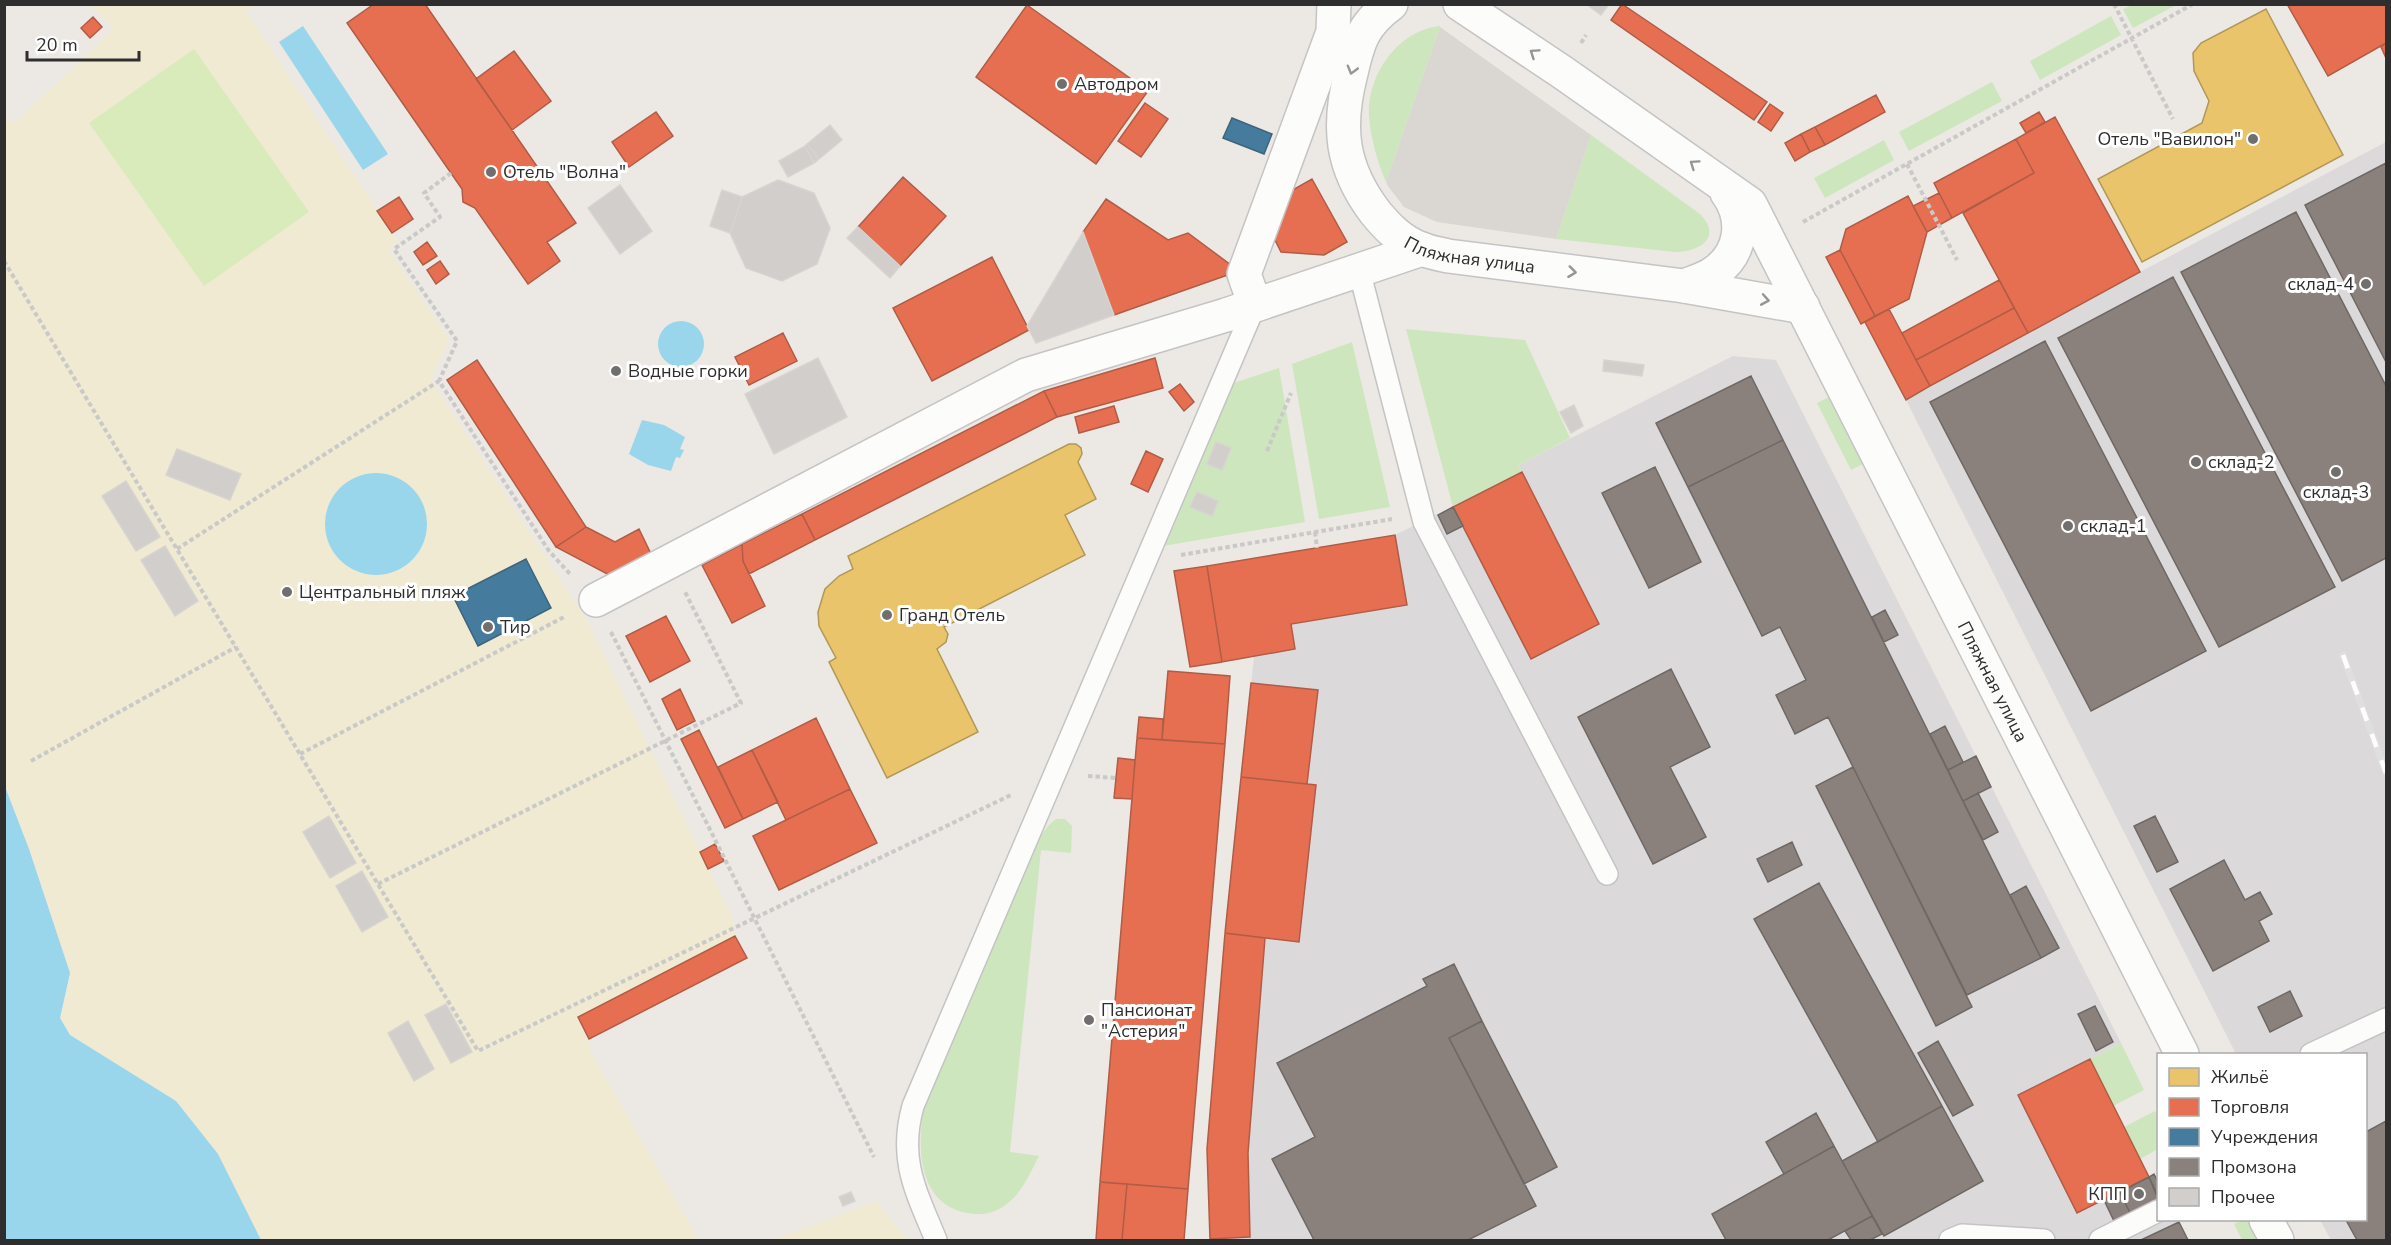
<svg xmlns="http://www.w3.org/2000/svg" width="2391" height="1245" viewBox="0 0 2391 1245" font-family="'Nunito Sans',sans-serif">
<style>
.industrial{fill:#dcd9db}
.green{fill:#cee6be}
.sand{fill:#f0ead3}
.pitch{fill:#d9eabb}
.plaza{fill:#dad6d2}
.water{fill:#99d6ec}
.homes{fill:#e9c46a;stroke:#b19758;stroke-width:1.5}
.shops{fill:#e76f51;stroke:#b05c46;stroke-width:1.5}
.public{fill:#457b9d;stroke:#3e647c;stroke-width:1.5}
.industry{fill:#8a817c;stroke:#6e6865;stroke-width:1.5}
.building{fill:#d1cecb;stroke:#d7d4d0;stroke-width:1.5}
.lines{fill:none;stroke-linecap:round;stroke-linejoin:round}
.lane-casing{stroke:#c5c4c5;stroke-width:24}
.street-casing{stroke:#c5c4c5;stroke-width:36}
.secondary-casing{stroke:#c5c4c5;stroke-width:36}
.path{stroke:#c9c9c8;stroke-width:4;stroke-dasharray:4.5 3;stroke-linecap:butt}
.lane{stroke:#fcfcfb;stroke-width:21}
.street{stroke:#fcfcfb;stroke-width:33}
.secondary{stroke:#fcfcfb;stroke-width:33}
.rail-casing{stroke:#dfdfe1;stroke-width:7}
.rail{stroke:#fff;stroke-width:4.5;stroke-dasharray:14;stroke-linecap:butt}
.oneway{stroke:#959594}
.poi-dot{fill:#706f6e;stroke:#fff;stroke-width:2}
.labels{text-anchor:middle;stroke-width:6;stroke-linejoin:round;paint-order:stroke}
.poi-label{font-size:18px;fill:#2e2e2e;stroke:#fff;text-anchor:start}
.street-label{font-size:18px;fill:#2e2e2e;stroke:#fff}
</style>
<rect width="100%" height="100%" fill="#ece8e4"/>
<path class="industrial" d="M2386 142V1240H2331L2320 1220H2366V1054H2236L1906 400 2140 272Z
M1733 356 1776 360 2121 1043 2090 1059 2158 1196V1220H2177L2188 1240H1207L1210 1239 1207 1149 1225 933 1254 657 1295 649 1291 624 1406 605 1395 535 1522 472 1518 465Z"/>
<path class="green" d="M2132 5 2176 4V5L2133 28 2123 9Z
M2111 16 2121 35 2040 80 2030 61Z
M1440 26V27L1386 182C1377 161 1371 139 1369 116 1367 75 1398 30 1440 26Z
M1992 82 2002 101 1909 151 1899 132Z
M1591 135 1700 214C1723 238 1699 252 1675 252L1556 239Z
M1884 140 1894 160 1825 198 1814 178Z
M1406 329 1525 340 1570 438 1518 465 1522 472 1453 507Z
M1352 342 1390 507 1319 519 1292 364Z
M1279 368 1305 522 1163 546 1231 384Z
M1833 395 1867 462 1851 470 1817 403Z
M1056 819H1065L1072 826 1071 853 1041 850 1010 1152 1039 1156C1031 1171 1023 1191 1009 1202 997 1213 982 1216 967 1213 917 1204 917 1145 924 1107L1037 841 1048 826Z
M2121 1043 2144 1090 2113 1106 2090 1059Z
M2155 1111 2158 1118V1149L2140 1159 2124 1127Z
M2243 1220 2252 1221 2262 1240H2242L2234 1224Z"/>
<path class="sand" d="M91 5H255L246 11 398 242 388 249 449 339 431 380 588 622 733 919 735 936 578 1017 589 1039 590 1051 699 1240H261L260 1234 113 1063 70 1035 60 1018 70 973 29 849 5 784V118L14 123 114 29Z
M876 1201 908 1240H774Z"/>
<path class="pitch" d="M194 49 309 212 204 286 89 123Z"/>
<path class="plaza" d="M1440 27 1591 135 1556 239 1437 222 1404 207 1388 186 1386 182Z"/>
<path class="water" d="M303 26 388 154 363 170 279 42Z
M658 344a23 23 0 1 1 46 0a23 23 0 1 1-46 0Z
M642 420 664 425 685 437 680 449 684 450 680 458 676 457 671 471 648 465 629 454Z
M325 524a51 51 0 1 1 102 0a51 51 0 1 1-102 0Z
M4 784 29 849 70 973 60 1018 70 1035 176 1101 218 1154 261 1240H5Z"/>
<path class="homes" d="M2266 9 2343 155 2142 262 2098 179 2202 123 2209 101 2194 71 2193 53 2201 43Z
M1069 444H1076L1081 448 1082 454 1078 462 1096 499 1065 515 1085 555 944 627 948 634 946 642 937 649 978 732 887 778 829 662 836 658 819 626 818 612 825 589 839 576 853 569 848 556Z"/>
<path class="shops" d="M374 4H425L576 223 547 242 560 261 528 284 475 208 463 202 462 189 347 23Z
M1622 4 1767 102 1754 120 1611 20Z
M2287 4H2386V43L2328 76Z
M1027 5 1148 91 1096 164 976 77Z
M93 17 102 27 90 38 81 28Z
M2386 43V58L2381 47Z
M514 51 551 101 512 130 476 79Z
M1876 95 1885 112 1825 145 1815 127Z
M1145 103 1168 119 1141 157 1118 141Z
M1770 104 1783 113 1771 131 1758 122Z
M656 112 673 136 629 167 612 142Z
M2039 112 2045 122 2026 133 2020 123Z
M2055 117 2140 272 2028 333 1963 213 2034 173 2016 139Z
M1815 127 1825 145 1810 152 1801 134Z
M1801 134 1810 152 1795 161 1785 143Z
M2016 139 2034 173 1952 218 1934 183Z
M903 177 946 216 900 266 858 227Z
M1312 179 1347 242 1324 255 1281 252 1269 228 1289 192Z
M1939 193 1952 218 1927 232 1913 206Z
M1908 196 1927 232 1909 299 1875 316 1840 250 1846 229Z
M399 197 413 219 392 233 377 211Z
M1106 199 1168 240 1188 233 1239 271 1114 315 1083 232Z
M427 242 437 256 423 265 414 252Z
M1840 250 1875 316 1861 324 1826 257Z
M992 257 1029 330 932 381 893 308Z
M440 261 449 274 436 284 427 270Z
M1999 280 2014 308 1916 360 1902 333Z
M2014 308 2028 333 1930 386 1916 360Z
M1889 309 1930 386 1906 400 1865 322Z
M783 333 797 361 749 385 735 357Z
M1155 358 1163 388 1057 417 1044 391Z
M477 360 586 527 556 547 447 380Z
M1180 384 1194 402 1184 411 1169 392Z
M1044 391 1057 417 815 540 802 514Z
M1114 406 1119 422 1079 433 1075 417Z
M1146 451 1163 459 1148 492 1131 484Z
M1522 472 1599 624 1531 659 1453 507Z
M802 514 815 540 749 574 743 561 742 544Z
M586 527 615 542 639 529 652 556 611 576 556 547Z
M1395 535 1407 605 1291 624 1295 649 1222 662 1207 566Z
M742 544 743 561 765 606 732 623 702 565Z
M1207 566 1222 662 1190 667 1174 571Z
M666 616 690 661 650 682 626 636Z
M1168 671 1230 676 1225 744 1162 740Z
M1251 683 1318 690 1307 784 1241 777Z
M680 689 695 721 677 730 662 699Z
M1139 717 1163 719 1162 740 1137 738Z
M816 718 850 789 786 820 752 750Z
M699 730 743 819 725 828 681 739Z
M1137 738 1225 744 1188 1189 1100 1182Z
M752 750 778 802 743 819 718 767Z
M1118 758 1135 760 1132 799 1114 798Z
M1241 777 1316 785 1299 942 1225 933Z
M850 789 877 843 779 890 753 836Z
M715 844 724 861 708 869 700 852Z
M1225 933 1265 938 1248 1153 1250 1237 1210 1239 1207 1149Z
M735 936 747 958 589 1039 578 1017Z
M2090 1059 2149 1177 2077 1213 2018 1095Z
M1100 1182 1127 1184 1122 1240H1096Z
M1127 1184 1188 1189 1184 1240H1122Z"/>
<path class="public" d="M1232 118 1272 134 1264 154 1223 138Z
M526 559 551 608 478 646 453 596Z"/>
<path class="industry" d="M2386 163V362L2305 205Z
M2296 212 2386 386V558L2342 581 2181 272Z
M2173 277 2335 587 2219 647 2058 338Z
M2045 341 2206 651 2091 711 1930 402Z
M1751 376 1783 440 1688 487 1656 423Z
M1783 440 2041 958 1967 995 1828 717 1795 734 1776 695 1806 680 1780 627 1762 636 1688 487Z
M1655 467 1701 562 1649 588 1602 493Z
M1453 507 1463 526 1447 534 1438 515Z
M1885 610 1898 635 1884 642 1872 617Z
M1671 669 1710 747 1670 767 1706 837 1653 864 1578 717Z
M1945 726 1963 762 1948 770 1930 734Z
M1976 756 1991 787 1963 801 1948 770Z
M1853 767 1972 1007 1936 1026 1816 786Z
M1978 793 1998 832 1983 840 1963 801Z
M2155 816 2178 862 2157 872 2134 826Z
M1792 842 1802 865 1768 882 1757 859Z
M2224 860 2245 900 2260 892 2272 914 2259 921 2269 941 2213 971 2170 889Z
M1819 883 1942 1106 1878 1142 1754 919Z
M2026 886 2059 948 2041 958 2010 895Z
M1454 964 1482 1021 1449 1038 1536 1206 1468 1240H1314L1272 1159 1315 1137 1277 1063 1427 986 1423 979Z
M2290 991 2302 1016 2270 1032 2258 1007Z
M2095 1006 2113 1042 2096 1051 2078 1014Z
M1482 1021 1557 1167 1524 1184 1449 1038Z
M1938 1041 1973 1105 1953 1116 1918 1053Z
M1942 1106 1983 1181 1884 1236 1842 1161Z
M1816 1113 1834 1146 1784 1174 1766 1142Z
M2386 1121V1240H2357L2346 1220H2366V1132Z
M1834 1146 1872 1216 1828 1240H1726L1712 1214Z
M2154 1174 2158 1182V1196L2149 1177Z
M2149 1177 2158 1199 2130 1213 2120 1192Z
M2120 1192 2130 1213 2114 1221 2104 1200Z
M1872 1216 1882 1234 1870 1240H1851L1845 1231Z
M2179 1222 2188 1240H2141Z"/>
<path class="building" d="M1586 4H1609L1601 15Z
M830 125 842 140 819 159 807 144Z
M807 144 819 159 814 163 805 146Z
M805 146 814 163 788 177 779 161Z
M778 180 814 193 830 228 817 264 782 281 746 268 730 233 742 197Z
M620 185 652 231 620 254 588 208Z
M722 190 742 197 730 233 710 226Z
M858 227 900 266 890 278 847 238Z
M1083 232 1114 315 1036 343 1027 326Z
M818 358 847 417 774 454 745 394Z
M1604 360 1644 365 1642 376 1603 371Z
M1574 405 1583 426 1571 433 1560 412Z
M1216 442 1231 448 1222 470 1207 464Z
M177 449 241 474 230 500 166 475Z
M126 481 160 537 136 551 102 496Z
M1197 492 1218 501 1212 516 1190 507Z
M165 546 198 601 175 616 141 560Z
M329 816 356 863 330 878 303 832Z
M362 871 388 917 362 932 336 886Z
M446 1004 472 1052 451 1063 425 1015Z
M408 1021 434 1069 414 1081 388 1033Z
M851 1192 855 1201 843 1206 839 1197Z"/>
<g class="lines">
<defs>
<path id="lane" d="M1359 270 1424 522 1607 874
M2311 1054 2386 1019
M936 1240C916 1191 898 1160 913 1106L1255 305
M1950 1240 1962 1235 2044 1240
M2100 1240 2158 1211"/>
<path id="street" d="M1255 305 1244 274 1333 32 1334 4
M596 600 1026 375 1226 315 1422 249"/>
<g id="secondary">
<path id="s1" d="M1391 4C1363 24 1358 42 1351 73 1337 127 1341 167 1375 212 1388 228 1401 241 1421 249 1429 252 1439 254 1448 256L1684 286 1803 307"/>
<path id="s2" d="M1460 4 1562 72 1750 204 2182 1054"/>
<path d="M1684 286C1694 282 1706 279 1715 272 1742 253 1746 219 1727 193"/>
<path d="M2266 1220 2277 1240"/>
</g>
</defs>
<use href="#lane" class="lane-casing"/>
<use href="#street" class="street-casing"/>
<use href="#secondary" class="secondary-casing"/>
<path class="path" d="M2114 4 2173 119
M1581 43 1586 35
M1907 164 1957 260
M451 173 424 193 440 217 394 249 457 341 439 381 549 551 571 575
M1803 222 2193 4
M4 261 478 1051 1013 794
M1267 451 1291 393
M1315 532 1317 548
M177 549 439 381
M1181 555 1392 519
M611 632 874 1157
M300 754 566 616
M31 761 236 647
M1088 776 1116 778
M378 884 741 703 685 592"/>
<use href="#lane" class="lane"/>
<use href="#street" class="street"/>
<use href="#secondary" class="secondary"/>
<defs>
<path id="rail" d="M2343 655 2386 773"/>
</defs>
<use href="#rail" class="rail-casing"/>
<use href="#rail" class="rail"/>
</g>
<defs><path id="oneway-chevron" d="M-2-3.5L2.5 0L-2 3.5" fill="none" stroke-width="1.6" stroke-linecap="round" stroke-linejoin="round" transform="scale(1.5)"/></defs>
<g class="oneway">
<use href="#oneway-chevron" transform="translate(1534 53) rotate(-146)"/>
<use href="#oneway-chevron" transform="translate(1352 70) rotate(106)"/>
<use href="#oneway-chevron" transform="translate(1694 164) rotate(-145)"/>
<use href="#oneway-chevron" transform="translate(1572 272) rotate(7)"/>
<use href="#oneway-chevron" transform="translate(1765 300) rotate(10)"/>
</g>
<g class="poi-dot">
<circle cx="1062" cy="84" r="6"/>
<circle cx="2253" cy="139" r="6"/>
<circle cx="491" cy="172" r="6"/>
<circle cx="2366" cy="284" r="6"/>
<circle cx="616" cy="371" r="6"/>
<circle cx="2196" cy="462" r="6"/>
<circle cx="2336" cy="472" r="6"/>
<circle cx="2068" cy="526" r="6"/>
<circle cx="287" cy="592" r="6"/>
<circle cx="887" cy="615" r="6"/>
<circle cx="488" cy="627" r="6"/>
<circle cx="1089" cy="1020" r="6"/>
<circle cx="2139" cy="1194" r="6"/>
</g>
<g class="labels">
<g class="poi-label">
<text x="1074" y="90">Автодром</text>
<text x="2241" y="145" text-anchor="end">Отель "Вавилон"</text>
<text x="503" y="178">Отель "Волна"</text>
<text x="2354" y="290" text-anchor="end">склад-4</text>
<text x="628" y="377">Водные горки</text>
<text x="2208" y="468">склад-2</text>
<text x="2336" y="498" text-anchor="middle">склад-3</text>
<text x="2080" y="532">склад-1</text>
<text x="299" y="598">Центральный пляж</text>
<text x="899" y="621">Гранд Отель</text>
<text x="500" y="633">Тир</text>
<text x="1101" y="1016">Пансионат<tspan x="1101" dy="21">"Астерия"</tspan></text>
<text x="2127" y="1200" text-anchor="end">КПП</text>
</g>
<g class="street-label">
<text dy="6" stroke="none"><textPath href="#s1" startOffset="338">Пляжная улица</textPath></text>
<text dy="6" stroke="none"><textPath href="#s2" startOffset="888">Пляжная улица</textPath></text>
</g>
</g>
<rect width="2391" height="1245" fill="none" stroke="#2e2e2e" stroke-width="12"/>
<rect x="2157" y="1053" width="210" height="168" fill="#ffffff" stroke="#ababab" stroke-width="1.5"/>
<rect x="2169" y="1068" width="30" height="18" fill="#e9c46a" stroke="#ababab" stroke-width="1.5"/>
<text x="2211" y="1083" font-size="18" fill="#2e2e2e">Жильё</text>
<rect x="2169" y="1098" width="30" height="18" fill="#e76f51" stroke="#ababab" stroke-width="1.5"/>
<text x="2211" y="1113" font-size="18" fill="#2e2e2e">Торговля</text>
<rect x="2169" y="1128" width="30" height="18" fill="#457b9d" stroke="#ababab" stroke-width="1.5"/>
<text x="2211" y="1143" font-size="18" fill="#2e2e2e">Учреждения</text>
<rect x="2169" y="1158" width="30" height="18" fill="#8a817c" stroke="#ababab" stroke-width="1.5"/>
<text x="2211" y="1173" font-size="18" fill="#2e2e2e">Промзона</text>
<rect x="2169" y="1188" width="30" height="18" fill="#d1cecb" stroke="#ababab" stroke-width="1.5"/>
<text x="2211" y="1203" font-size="18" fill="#2e2e2e">Прочее</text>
<path d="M27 51v9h112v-9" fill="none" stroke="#2e2e2e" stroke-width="3"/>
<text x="36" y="51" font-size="18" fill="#2e2e2e" stroke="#ffffff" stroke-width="4.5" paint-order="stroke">20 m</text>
</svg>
